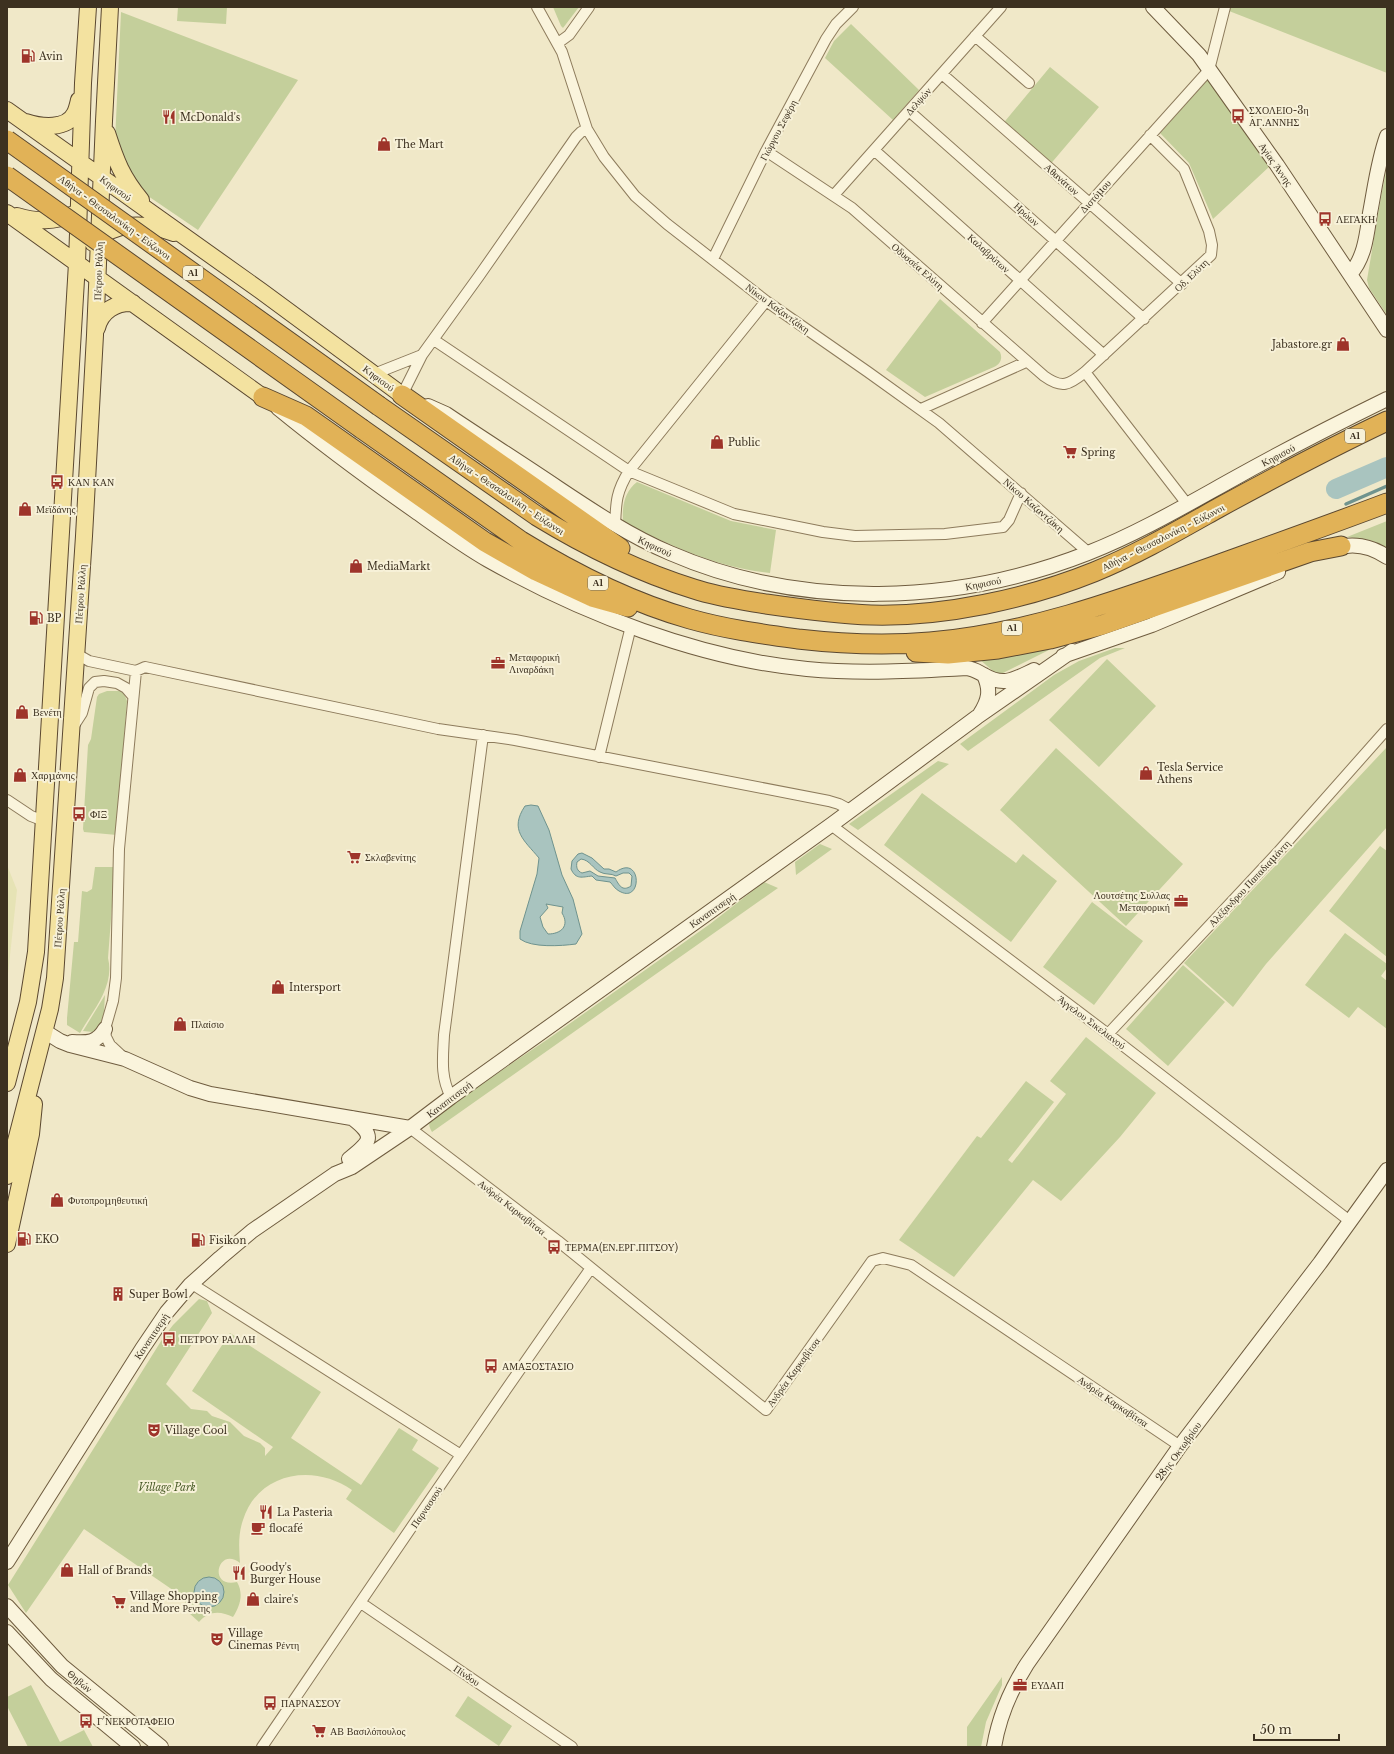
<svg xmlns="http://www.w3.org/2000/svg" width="1394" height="1754" viewBox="0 0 1394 1754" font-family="'Libre Baskerville',serif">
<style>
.farmland{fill:#e6e3b5}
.green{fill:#c4cf9b}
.water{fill:#a9c4bf;stroke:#6f938e;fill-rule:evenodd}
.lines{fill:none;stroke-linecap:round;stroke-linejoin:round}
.stream{stroke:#6f938e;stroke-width:3.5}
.river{stroke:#a9c4bf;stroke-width:20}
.street-casing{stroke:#8d7b5c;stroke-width:12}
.secondary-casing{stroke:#6f5c3f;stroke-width:16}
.primary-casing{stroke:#5b4830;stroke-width:18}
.highway-casing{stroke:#5b4830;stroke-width:21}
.street{stroke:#faf4dc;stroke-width:10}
.secondary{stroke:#faf4dc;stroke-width:14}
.primary{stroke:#f3e2a0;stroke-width:16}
.highway{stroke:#e1b257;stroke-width:19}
.highway-bridge-casing{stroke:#5b4830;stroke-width:21;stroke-linecap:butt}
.highway-bridge{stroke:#e1b257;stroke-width:19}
.labels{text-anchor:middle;stroke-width:4;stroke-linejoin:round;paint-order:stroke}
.shield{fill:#f7f1d8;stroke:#756b57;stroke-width:1}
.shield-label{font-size:9px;font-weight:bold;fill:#3d3120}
.poi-label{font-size:10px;fill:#3d3120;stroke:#f7f1d8;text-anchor:start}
.street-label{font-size:10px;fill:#3d3120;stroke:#f7f1d8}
.park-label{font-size:10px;font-style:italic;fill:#485a26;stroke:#f7f1d8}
</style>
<rect width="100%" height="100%" fill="#f0e8c8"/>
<path class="farmland" d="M7 865 17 890 7 984Z"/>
<path class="green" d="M178 7H227L226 24 177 21Z
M553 7H579L563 28 561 26Z
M1230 7H1387V73L1229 11Z
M121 12 298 80 198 230 148 196 131 176 115 141Z
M851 24 919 90 893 120 825 58 834 41Z
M1050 67 1099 107 1048 167 1001 126Z
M1208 79 1270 166 1213 219 1189 163 1160 133Z
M1387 167V315L1369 288 1367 280 1381 197Z
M940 299 1000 352C1003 359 1000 364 994 367L925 397 886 370Z
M637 482 731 521 776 530 770 573C718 568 669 545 623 522 622 507 624 492 637 482Z
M1387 521V548L1370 540 1347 537Z
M1050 648 1049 650 1001 674 994 672 978 658Z
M1115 648H1125L1100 658 968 751 960 744 1054 675 1079 661Z
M1107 659 1156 706 1099 767 1049 720Z
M107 691H123L127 701 117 835 84 832 83 829 88 745 91 739 97 697 99 694Z
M1387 747V827L1266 964 1233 1007 1184 963Z
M1056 748 1183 864 1126 926 1000 810Z
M938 761 949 764 858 830 849 824Z
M922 793 1016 863 1023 854 1057 881 1011 942 884 845Z
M820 844 832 849 796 875 795 862Z
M1380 846 1387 851V957L1329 911Z
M95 867H115L108 958C115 986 93 1010 80 1033L67 1025V1018L74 942H78L82 891 87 892 92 889Z
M764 882 778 888 432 1132C428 1125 428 1122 434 1116L548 1039 710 924Z
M1092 902 1143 941 1094 1005 1043 967Z
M1345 933 1387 964V968L1381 976 1387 981V1029L1358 1007 1349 1018 1305 985Z
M1183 965 1225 1002 1168 1066 1126 1029Z
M105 995 103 1027 93 1032 83 1031Z
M1086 1037 1156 1093 1120 1137 1061 1201 1033 1180 954 1277 899 1240 977 1136 981 1138 1026 1081 1054 1102 1008 1160 1012 1163 1066 1094 1050 1081Z
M199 1299 207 1301 212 1313 166 1384 191 1409 207 1411 212 1416 230 1422 244 1436 260 1443 265 1448V1456L273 1447 192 1391 230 1333 321 1392 291 1438 361 1485 399 1428 418 1440 412 1450 439 1468 394 1533 346 1499 352 1490C314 1463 258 1472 243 1520 238 1534 239 1549 240 1563 218 1545 207 1589 237 1582 244 1594 240 1606 233 1617 221 1611 209 1610 199 1622L189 1613 183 1597 84 1529 26 1613 8 1585 163 1338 173 1325Z
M1002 1677V1685L986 1722 981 1747H967V1727Z
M31 1685 60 1742 84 1730 93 1747H28L7 1706V1697Z
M468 1696 512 1726 499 1746 455 1716Z"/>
<path class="water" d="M531 805 538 806 549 830 562 875 573 899 582 934 576 944C561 946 532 948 520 939V931L537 874 539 858C524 840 509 830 525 806ZM546 904 563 907 562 913C570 926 561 934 548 934L543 927 540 917 548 908Z
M582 853 592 858 604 869H609L616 872C642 853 643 905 619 891 615 889 613 885 610 882L596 880 592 876C582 877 576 880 571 869L572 861 578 854ZM581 859C590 860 593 869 600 872 605 875 611 873 616 876L623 873H629L632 876 631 886C622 892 619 885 615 878L598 876 590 871 582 873C577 871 576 867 577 862Z
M194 1592a15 15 0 1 1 30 0a15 15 0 1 1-30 0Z"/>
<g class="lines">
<path class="stream" d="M1346 504 1387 486"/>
<path class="river" d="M1336 489 1387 467"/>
<defs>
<path id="street" d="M537 7 562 52 587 129 604 157 635 196 667 224 766 301 868 372 939 423 1089 553
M975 36 1029 83
M558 43 569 35 589 7
M942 74 1182 284
M909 111 1144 319
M874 150 1104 355
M766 151 852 208 1044 376C1062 389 1069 385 1085 372L1211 255 1212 245 1209 231 1184 169 1150 135
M834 195 1001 7
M713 259 766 151 826 39 836 24 853 7
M982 323 1209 70 1225 7
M434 340 629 471 734 514 823 532 855 536 945 534 1003 527 1009 520 1021 493
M1085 372 1187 504
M374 374 422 355
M402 395 422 355 479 276 576 137 581 132 587 129
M921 409 1026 362
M615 526C616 502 616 492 629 471L766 301
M75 653 89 661 136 671 145 667 438 729 515 740 829 801 839 804 852 811
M73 727 82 713 89 688 95 682 104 681 117 683 126 688 132 695
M599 757 631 626
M7 800 31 816 44 821
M831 825 1108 1034 1351 1222
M1108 1034 1279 851 1387 729
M124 1058 110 1045 106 1037 105 1029 113 1001 116 978 119 849 136 671
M451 1097C440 1077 443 1057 444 1035L483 735
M410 1128 558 1241 766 1410 872 1261 883 1258 911 1265 1180 1446
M192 1284 461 1455
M361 1603 572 1747
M262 1747C371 1587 479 1426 591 1268"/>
<path id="secondary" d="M1153 7 1199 55 1277 165 1387 330
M1350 274C1365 258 1367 233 1370 213 1375 187 1378 161 1387 136
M428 406 446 414C483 439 521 463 558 488 594 512 630 536 670 553 801 610 956 605 1088 553 1139 533 1188 504 1235 478 1285 450 1336 424 1387 399
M278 408C322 444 368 478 415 511 439 528 462 545 488 560 582 613 699 659 807 669 860 674 914 671 967 668 974 669 978 672 984 675 1004 687 1015 679 1034 670
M1333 549C1352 542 1371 546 1387 557
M1063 656 1152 625 1278 572
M980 714C989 700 991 690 984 675
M44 1031 60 1041 70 1045 125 1059 190 1088 210 1094 410 1128
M72 1042C88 1043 97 1043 105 1029
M349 1159C370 1142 377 1137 352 1118
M7 1562 142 1349 167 1312 190 1285 220 1258 252 1231 335 1174 352 1167 410 1128 451 1097 831 825 977 717 1072 651
M7 1606 62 1666 161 1747
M7 1632 51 1679 133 1747
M994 1747C999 1717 1011 1689 1027 1664L1180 1446 1320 1263 1387 1170"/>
<path id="primary" d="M7 110 261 291 402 395
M26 122C41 127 67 130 75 113 77 109 78 104 79 100
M107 133C116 161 122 177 141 200
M7 213 263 397
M17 216C37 222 54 222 74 214
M93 243C115 221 146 222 174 233
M97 328C101 311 116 302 133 303
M7 1083 28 1002 36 952 77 263 83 83 88 7
M7 1176 50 1009 55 978 84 536 95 335 104 121 110 7
M7 1244 31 1134 34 1104"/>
<path id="highway" d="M402 395 620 548
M263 397 306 416 485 542 536 571 592 597 628 607
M379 406 537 516C586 546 639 572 694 589 718 597 742 600 766 604 801 609 836 614 871 615 943 617 1027 599 1094 572 1138 554 1179 530 1220 507 1275 477 1330 448 1387 421
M362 429 521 541C573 573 630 602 690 619 725 629 762 634 798 639 842 644 885 646 930 642 1024 634 1114 602 1203 570 1264 548 1326 526 1387 503
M916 652 948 654 998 649 1050 639 1102 625 1310 552 1341 546"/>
</defs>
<use href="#street" class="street-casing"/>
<use href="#secondary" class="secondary-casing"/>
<use href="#primary" class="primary-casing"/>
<use href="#highway" class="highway-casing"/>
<use href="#street" class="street"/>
<use href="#secondary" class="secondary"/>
<use href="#primary" class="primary"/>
<use href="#highway" class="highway"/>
<defs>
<path id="highway-bridge" d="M7 140 379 406
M7 176 362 429"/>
</defs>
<use href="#highway-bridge" class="highway-bridge-casing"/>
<use href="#highway-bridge" class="highway-bridge"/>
</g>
<defs>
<symbol id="fuel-bare" viewBox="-9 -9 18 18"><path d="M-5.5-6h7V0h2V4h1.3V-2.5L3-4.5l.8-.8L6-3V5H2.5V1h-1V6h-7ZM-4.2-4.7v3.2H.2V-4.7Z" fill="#9e342a" stroke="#f7f1d8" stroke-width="2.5" paint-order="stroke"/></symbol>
<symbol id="bus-bare" viewBox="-9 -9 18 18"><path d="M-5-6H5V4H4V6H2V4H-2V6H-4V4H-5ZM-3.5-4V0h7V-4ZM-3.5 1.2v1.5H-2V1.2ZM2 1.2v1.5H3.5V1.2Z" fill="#9e342a" stroke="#f7f1d8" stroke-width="2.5" paint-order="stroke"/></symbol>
<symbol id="restaurant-bare" viewBox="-9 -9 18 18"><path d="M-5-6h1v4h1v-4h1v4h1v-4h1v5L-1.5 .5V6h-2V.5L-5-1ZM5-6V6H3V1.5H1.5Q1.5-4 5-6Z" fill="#9e342a" stroke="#f7f1d8" stroke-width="2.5" paint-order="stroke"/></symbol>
<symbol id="shop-bare" viewBox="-9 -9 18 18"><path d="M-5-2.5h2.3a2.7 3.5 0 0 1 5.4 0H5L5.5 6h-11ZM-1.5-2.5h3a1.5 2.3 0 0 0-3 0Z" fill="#9e342a" stroke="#f7f1d8" stroke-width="2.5" paint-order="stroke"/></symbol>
<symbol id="supermarket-bare" viewBox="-9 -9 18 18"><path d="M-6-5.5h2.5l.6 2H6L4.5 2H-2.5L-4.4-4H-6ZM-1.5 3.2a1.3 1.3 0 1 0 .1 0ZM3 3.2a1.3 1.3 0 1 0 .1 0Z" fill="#9e342a" stroke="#f7f1d8" stroke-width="2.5" paint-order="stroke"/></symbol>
<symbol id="office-bare" viewBox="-9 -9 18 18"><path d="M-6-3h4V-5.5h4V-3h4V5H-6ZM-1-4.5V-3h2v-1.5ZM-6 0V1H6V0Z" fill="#9e342a" stroke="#f7f1d8" stroke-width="2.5" paint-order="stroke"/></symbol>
<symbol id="building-bare" viewBox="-9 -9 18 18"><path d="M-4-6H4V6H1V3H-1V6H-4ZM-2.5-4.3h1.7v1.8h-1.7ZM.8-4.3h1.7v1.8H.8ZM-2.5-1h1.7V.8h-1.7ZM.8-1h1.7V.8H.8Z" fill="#9e342a" stroke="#f7f1d8" stroke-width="2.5" paint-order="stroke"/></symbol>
<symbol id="theatre-bare" viewBox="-9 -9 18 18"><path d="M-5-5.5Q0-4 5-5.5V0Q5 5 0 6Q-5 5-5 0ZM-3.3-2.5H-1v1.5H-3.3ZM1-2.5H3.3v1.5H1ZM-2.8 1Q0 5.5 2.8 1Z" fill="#9e342a" stroke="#f7f1d8" stroke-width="2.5" paint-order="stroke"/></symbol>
<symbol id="cafe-bare" viewBox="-9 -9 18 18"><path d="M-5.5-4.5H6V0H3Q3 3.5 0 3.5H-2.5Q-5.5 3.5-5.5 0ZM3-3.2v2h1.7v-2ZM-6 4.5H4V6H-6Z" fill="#9e342a" stroke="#f7f1d8" stroke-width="2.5" paint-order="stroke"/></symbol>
</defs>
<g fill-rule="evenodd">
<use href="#fuel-bare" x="18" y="46" width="20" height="20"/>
<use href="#bus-bare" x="1228" y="106" width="20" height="20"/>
<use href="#restaurant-bare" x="159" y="107" width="20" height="20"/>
<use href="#shop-bare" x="374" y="134" width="20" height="20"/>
<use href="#bus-bare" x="1315" y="209" width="20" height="20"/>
<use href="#shop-bare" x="1333" y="334" width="20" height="20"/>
<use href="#shop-bare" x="707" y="432" width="20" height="20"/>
<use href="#supermarket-bare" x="1060" y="442" width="20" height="20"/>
<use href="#bus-bare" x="47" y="472" width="20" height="20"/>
<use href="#shop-bare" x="15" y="499" width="20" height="20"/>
<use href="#shop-bare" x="346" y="556" width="20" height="20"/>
<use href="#fuel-bare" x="26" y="608" width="20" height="20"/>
<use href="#office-bare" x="488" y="653" width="20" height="20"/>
<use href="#shop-bare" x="12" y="702" width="20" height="20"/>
<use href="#shop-bare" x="1136" y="763" width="20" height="20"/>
<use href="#shop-bare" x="10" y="765" width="20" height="20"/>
<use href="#bus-bare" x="69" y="804" width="20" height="20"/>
<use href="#supermarket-bare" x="344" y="847" width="20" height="20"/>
<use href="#office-bare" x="1171" y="891" width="20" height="20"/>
<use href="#shop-bare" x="268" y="977" width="20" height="20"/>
<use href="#shop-bare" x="170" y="1014" width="20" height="20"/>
<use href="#shop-bare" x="47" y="1190" width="20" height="20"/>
<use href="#fuel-bare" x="14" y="1229" width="20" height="20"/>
<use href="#fuel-bare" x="188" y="1230" width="20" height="20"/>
<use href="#bus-bare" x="544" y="1237" width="20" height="20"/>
<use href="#building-bare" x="108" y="1284" width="20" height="20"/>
<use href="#bus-bare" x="159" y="1329" width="20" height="20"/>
<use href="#bus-bare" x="481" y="1356" width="20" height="20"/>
<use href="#theatre-bare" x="144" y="1420" width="20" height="20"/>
<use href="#restaurant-bare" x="256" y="1502" width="20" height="20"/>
<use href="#cafe-bare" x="248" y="1518" width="20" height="20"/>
<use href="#shop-bare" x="57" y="1560" width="20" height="20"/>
<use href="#restaurant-bare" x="229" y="1563" width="20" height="20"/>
<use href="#shop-bare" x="243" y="1589" width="20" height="20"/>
<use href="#supermarket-bare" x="109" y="1592" width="20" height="20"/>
<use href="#theatre-bare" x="207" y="1629" width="20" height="20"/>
<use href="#office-bare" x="1010" y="1675" width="20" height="20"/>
<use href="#bus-bare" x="260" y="1693" width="20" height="20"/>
<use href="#bus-bare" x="76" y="1711" width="20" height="20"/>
<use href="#supermarket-bare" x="309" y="1721" width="20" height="20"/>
</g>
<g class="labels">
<g class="shield">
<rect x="183" y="266" width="20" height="14" rx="3"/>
<rect x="1345" y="429" width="20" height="14" rx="3"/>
<rect x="588" y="576" width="20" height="14" rx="3"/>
<rect x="1002" y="621" width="20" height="14" rx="3"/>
</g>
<g class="shield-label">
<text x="193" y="276">Α1</text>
<text x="1355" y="439">Α1</text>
<text x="598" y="586">Α1</text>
<text x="1012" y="631">Α1</text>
</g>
<g class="poi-label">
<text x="39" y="60">Avin</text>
<text x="1249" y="114">ΣΧΟΛΕΙΟ-3η<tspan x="1249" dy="12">ΑΓ.ΑΝΝΗΣ</tspan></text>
<text x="180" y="121">McDonald's</text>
<text x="395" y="148">The Mart</text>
<text x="1336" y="223">ΛΕΓΑΚΗ</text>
<text x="1332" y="348" text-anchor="end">Jabastore.gr</text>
<text x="728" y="446">Public</text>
<text x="1081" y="456">Spring</text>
<text x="68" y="486">ΚΑΝ ΚΑΝ</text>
<text x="36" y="513">Μεϊδάνης</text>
<text x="367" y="570">MediaMarkt</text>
<text x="47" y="622">BP</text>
<text x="509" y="661">Μεταφορική<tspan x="509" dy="12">Λιναρδάκη</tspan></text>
<text x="33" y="716">Βενέτη</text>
<text x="1157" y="771">Tesla Service<tspan x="1157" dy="12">Athens</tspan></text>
<text x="31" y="779">Χαρμάνης</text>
<text x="90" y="818">ΦΙΞ</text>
<text x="365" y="861">Σκλαβενίτης</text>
<text x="1170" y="899" text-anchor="end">Λουτσέτης Συλλας<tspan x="1170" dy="12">Μεταφορική</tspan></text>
<text x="289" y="991">Intersport</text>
<text x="191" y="1028">Πλαίσιο</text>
<text x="68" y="1204">Φυτοπρομηθευτική</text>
<text x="35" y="1243">EKO</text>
<text x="209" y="1244">Fisikon</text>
<text x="565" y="1251">ΤΕΡΜΑ(ΕΝ.ΕΡΓ.ΠΙΤΣΟΥ)</text>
<text x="129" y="1298">Super Bowl</text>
<text x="180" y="1343">ΠΕΤΡΟΥ ΡΑΛΛΗ</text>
<text x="502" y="1370">ΑΜΑΞΟΣΤΑΣΙΟ</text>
<text x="165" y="1434">Village Cool</text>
<text x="277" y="1516">La Pasteria</text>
<text x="269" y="1532">flocafé</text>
<text x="250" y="1571">Goody's<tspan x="250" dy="12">Burger House</tspan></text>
<text x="78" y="1574">Hall of Brands</text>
<text x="130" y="1600">Village Shopping<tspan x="130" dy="12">and More Ρεντης</tspan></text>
<text x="264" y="1603">claire's</text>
<text x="228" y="1637">Village<tspan x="228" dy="12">Cinemas Ρέντη</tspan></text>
<text x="1031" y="1689">ΕΥΔΑΠ</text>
<text x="281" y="1707">ΠΑΡΝΑΣΣΟΥ</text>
<text x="97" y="1725">Γ'ΝΕΚΡΟΤΑΦΕΙΟ</text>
<text x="330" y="1735">ΑΒ Βασιλόπουλος</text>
</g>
<g class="street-label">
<text transform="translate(918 101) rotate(-48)" y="4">Δελψών</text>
<text transform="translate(778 130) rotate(-62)" y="4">Γιώργου Σεφέρη</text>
<text transform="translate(1276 164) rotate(55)" y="4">Αγίας Άννης</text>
<text transform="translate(1062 179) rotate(41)" y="4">Αθανάτων</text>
<text transform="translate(116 188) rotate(36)" y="4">Κηφισού</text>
<text transform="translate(1095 196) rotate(-48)" y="4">Διστόμου</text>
<text transform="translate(1027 214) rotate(42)" y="4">Ηρώων</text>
<text transform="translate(115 217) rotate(36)" y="4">Αθήνα - Θεσσαλονίκη - Εύζωνοι</text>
<text transform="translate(989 253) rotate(42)" y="4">Καλαβρύτων</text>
<text transform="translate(918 266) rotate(41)" y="4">Οδυσσέα Ελύτη</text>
<text transform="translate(98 271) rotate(-88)" y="4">Πέτρου Ράλλη</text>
<text transform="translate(1191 275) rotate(-44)" y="4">Οδ. Ελύτη</text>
<text transform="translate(778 308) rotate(36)" y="4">Νίκου Καζαντζάκη</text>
<text transform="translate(379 378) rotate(37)" y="4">Κηφισού</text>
<text transform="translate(1278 455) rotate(-28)" y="4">Κηφισού</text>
<text transform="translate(507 494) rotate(34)" y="4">Αθήνα - Θεσσαλονίκη - Εύζωνοι</text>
<text transform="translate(1034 505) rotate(41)" y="4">Νίκου Καζαντζάκη</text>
<text transform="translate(1163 537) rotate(-27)" y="4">Αθήνα - Θεσσαλονίκη - Εύζωνοι</text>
<text transform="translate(655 546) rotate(25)" y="4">Κηφισού</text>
<text transform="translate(983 583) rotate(-11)" y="4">Κηφισού</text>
<text transform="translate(80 594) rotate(-86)" y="4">Πέτρου Ράλλη</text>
<text transform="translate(1249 883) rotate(-47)" y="4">Αλέξανδρου Παπαδιαμάντη</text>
<text transform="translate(712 910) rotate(-35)" y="4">Καναπιτσερή</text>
<text transform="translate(59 918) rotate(-86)" y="4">Πέτρου Ράλλη</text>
<text transform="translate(1092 1022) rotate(37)" y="4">Άγγελου Σικελιανού</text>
<text transform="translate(449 1099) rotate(-37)" y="4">Καναπιτσερή</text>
<text transform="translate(512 1207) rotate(38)" y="4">Ανδρέα Καρκαβίτσα</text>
<text transform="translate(151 1336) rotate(-56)" y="4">Καναπιτσερή</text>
<text transform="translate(793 1372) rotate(-54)" y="4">Ανδρέα Καρκαβίτσα</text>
<text transform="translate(1113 1401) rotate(34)" y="4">Ανδρέα Καρκαβίτσα</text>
<text transform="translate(1178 1451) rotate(-54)" y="4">28ης Οκτωβρίου</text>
<text transform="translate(426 1507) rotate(-56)" y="4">Παρνασσού</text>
<text transform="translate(467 1675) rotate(34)" y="4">Πίνδου</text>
<text transform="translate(80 1681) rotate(40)" y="4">Θηβών</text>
</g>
<g class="park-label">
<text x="167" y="1491">Village Park</text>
</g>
</g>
<rect width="1394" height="1754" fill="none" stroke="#3d3120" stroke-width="16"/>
<path d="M1254 1734v6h85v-6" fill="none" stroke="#3d3120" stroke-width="2"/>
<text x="1260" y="1734" font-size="12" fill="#3d3120" stroke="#f7f1d8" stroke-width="3" paint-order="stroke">50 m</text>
</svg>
